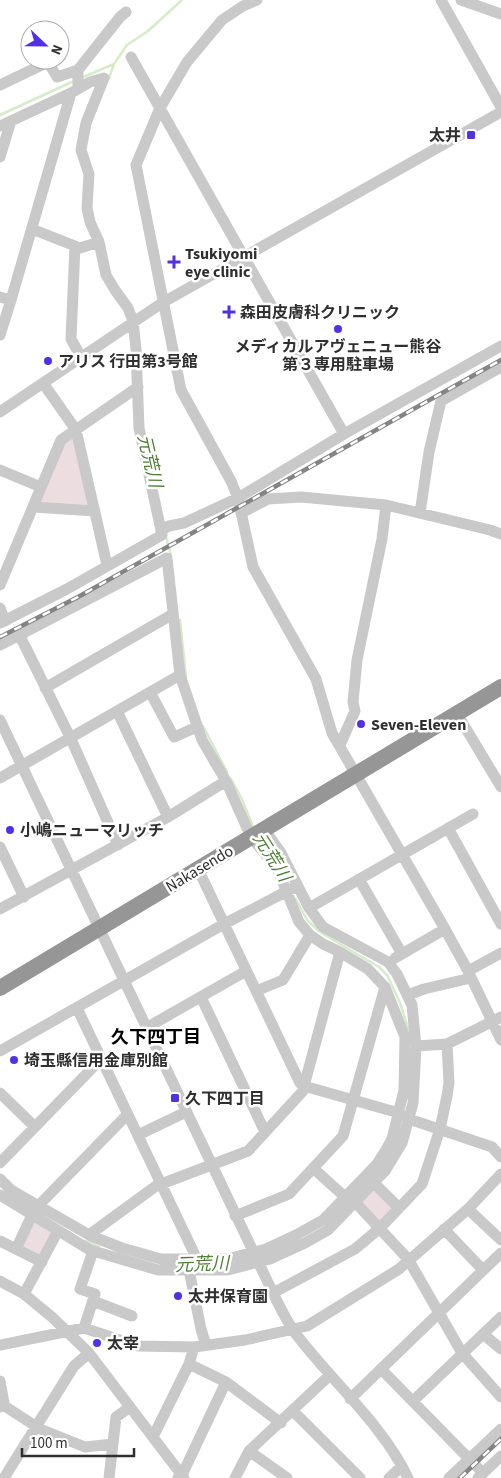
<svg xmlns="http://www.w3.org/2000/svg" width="501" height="1478" viewBox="0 0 501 1478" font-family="'Source Sans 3','Noto Sans JP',sans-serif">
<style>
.green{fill:#ecdde1}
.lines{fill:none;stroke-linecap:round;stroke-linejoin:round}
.stream{stroke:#d5ecc9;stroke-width:2.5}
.minor{stroke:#c9c9c9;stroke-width:11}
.highway{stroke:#969696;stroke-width:16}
.rail-casing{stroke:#848484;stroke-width:4.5}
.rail{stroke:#fff;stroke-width:2.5;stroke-dasharray:8;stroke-linecap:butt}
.poi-dot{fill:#5230e7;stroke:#fff;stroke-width:2}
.labels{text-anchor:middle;stroke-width:5;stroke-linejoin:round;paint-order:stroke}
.poi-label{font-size:16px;font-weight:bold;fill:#2f2f2f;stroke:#fff;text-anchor:start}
.street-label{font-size:16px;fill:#2f2f2f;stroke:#fff}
.water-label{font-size:18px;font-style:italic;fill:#4f7f36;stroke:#fff}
.neighbourhood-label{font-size:18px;font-weight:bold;fill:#000;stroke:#fff}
</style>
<rect width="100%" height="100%" fill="#fff"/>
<path class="green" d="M74 435 90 508 37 504 63 442Z
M376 1187 396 1207 380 1222 360 1203Z
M31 1220 52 1233 39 1257 19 1248Z"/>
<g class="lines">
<path class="stream" d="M81 78 114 64
M109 78 114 64 127 45 148 31 182 0
M0 115 74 81
M166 537 171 555
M180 620 186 677
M203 726 227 772
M231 779 242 799 254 829
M296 899 307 920 320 932 379 967 387 975 400 1003 409 1031
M85 1241 99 1247"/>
<path class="minor" d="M257 0 243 6 222 20 187 62 160 108 136 165 181 390 231 481 238 498 253 567 316 679 332 733 445 929 468 971 501 1040
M441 0 501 107
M461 0 501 14
M131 57 344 434
M0 85 48 62 57 77 78 70
M78 89V70L120 17 126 12
M0 126 71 93 11 300
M0 157 11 121
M32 229 80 248 99 242
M75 246 71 339 81 357
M0 297 11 300 0 335
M43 383 76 430 107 565
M0 412 162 303 501 112
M0 470 41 487
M33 507 95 511
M241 513 268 499 301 497 386 505 490 530 501 534
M420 513 429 452 441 401 501 367
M161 530 169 526 184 523 238 498 344 434 501 346
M0 585 61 440 138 387
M0 608 5 621
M0 623 67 589 162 535 139 428 136 349 133 321 128 308 115 290 106 275 99 242 90 222 87 208 89 174 81 150 86 123 104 78 90 82 71 93
M20 636 71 739 118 845
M0 645 167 558 180 675 202 740 226 781 251 837 277 868 299 922 310 935 323 944 340 952 304 1086 399 1113 409 1119 492 1147 501 1157
M45 688 173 614
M150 692 174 737 197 727
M117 711 168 817
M456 712 501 787
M0 720 273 1293C279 1305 285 1318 293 1330 328 1378 383 1424 408 1478
M340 745 355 711 353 702 357 660 382 539 386 505
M0 778 180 675
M448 828 501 924
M264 829 281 853 309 908 323 927 388 962 397 974 412 1005 416 1046
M0 847 24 897
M359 879 402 954
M309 908 473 814
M0 909 168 817 226 781
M395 958 445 929
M468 971 501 953
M256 991 283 980 310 935
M408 995 424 989 471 978
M201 997 265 1132
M77 1008 195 1255 194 1259
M146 1028 246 971
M0 1051 224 924 297 886
M0 1093 35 1127
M138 1135 186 1112
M0 1163 101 1059
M313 1168 345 1197
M0 1179 11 1190 91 1236 122 1248 161 1259H227L266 1249 296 1235 323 1220 377 1164 386 1150 392 1139 404 1090 405 1037 385 987 368 969 340 952
M374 1183 399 1208
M0 1195 90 1250 158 1270H228L270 1259 305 1243 328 1230 385 1171 402 1143 413 1103 416 1046 447 1044 501 1017
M355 1202 408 1259 462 1353 501 1397
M468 1209 501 1240
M235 1216 289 1194 343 1136 385 987
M444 1229 483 1270
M91 1236 93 1232 156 1186 248 1151 303 1091 304 1086 300 1083 198 869
M0 1241 42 1262
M16 1249 32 1215 38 1206 124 1118 128 1116
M189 1270 201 1329 206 1345
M0 1281 24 1294 53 1318 89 1353 184 1478
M273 1293 355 1249 380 1228 422 1184 440 1129 447 1096 449 1083 447 1044
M24 1294 58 1231
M93 1301 132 1316
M84 1328 95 1294 80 1289 93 1251
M483 1334 501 1349
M0 1345 84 1328 138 1346 194 1347 245 1340 307 1326 399 1269 468 1209 501 1174
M189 1364 226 1382 281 1423
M381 1369 483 1473
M0 1381 4 1403 0 1407
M350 1399 501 1253
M413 1401 501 1317
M3 1405 40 1429 85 1447 113 1444
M293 1411 360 1478
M153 1437 189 1364 194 1347
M249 1451 287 1478
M4 1478 74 1366 89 1353
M109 1478 116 1417 130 1407
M178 1478 182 1475 226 1382
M235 1478 249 1451 330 1375
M389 1478 402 1466
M449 1478 501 1429
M478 1478 501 1456"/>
<path class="highway" d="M0 988 501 687"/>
<defs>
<path id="rail" d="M0 637 78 597 501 360
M460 1478 501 1439"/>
</defs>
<use href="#rail" class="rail-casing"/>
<use href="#rail" class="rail"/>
</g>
<g class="poi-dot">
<rect x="466" y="130" width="10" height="10" rx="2.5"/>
<path d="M171.5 254.5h5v5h5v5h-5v5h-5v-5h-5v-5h5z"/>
<path d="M226.5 304.5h5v5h5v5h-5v5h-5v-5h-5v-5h5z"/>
<circle cx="338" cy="329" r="5"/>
<circle cx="48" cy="361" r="5"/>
<circle cx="361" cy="724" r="5"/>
<circle cx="10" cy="830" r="5"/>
<circle cx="14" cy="1060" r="5"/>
<rect x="170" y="1093" width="10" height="10" rx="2.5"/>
<circle cx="178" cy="1296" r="5"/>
<circle cx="97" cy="1343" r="5"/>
</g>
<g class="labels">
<g class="poi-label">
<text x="461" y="141" text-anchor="end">太井</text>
<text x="185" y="259">Tsukiyomi<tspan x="185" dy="18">eye clinic</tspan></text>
<text x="240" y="318">森田皮膚科クリニック</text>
<text x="338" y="352" text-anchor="middle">メディカルアヴェニュー熊谷<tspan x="338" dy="18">第３専用駐車場</tspan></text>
<text x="58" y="367">アリス 行田第3号館</text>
<text x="371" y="730">Seven-Eleven</text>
<text x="20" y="836">小嶋ニューマリッチ</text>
<text x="24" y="1066">埼玉縣信用金庫別館</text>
<text x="185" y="1104">久下四丁目</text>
<text x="188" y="1302">太井保育園</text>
<text x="107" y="1349">太宰</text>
</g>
<g class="street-label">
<text transform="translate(199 868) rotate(-31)" y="6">Nakasendo</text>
</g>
<g class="water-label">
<text transform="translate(150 461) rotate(77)" y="6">元荒川</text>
<text transform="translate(272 857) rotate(58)" y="6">元荒川</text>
<text transform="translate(202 1264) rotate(-2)" y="6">元荒川</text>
</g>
<g class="neighbourhood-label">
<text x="156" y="1043">久下四丁目</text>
</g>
</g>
<g transform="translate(45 45) rotate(112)"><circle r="24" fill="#ffffff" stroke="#acacac"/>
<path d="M0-4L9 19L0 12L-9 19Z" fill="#5230e7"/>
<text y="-8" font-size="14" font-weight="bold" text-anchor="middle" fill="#2f2f2f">N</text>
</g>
<path d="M22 1448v8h112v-8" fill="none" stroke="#2f2f2f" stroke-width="2.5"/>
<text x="30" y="1448" font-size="15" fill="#2f2f2f" stroke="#ffffff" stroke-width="4" paint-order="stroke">100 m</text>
</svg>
